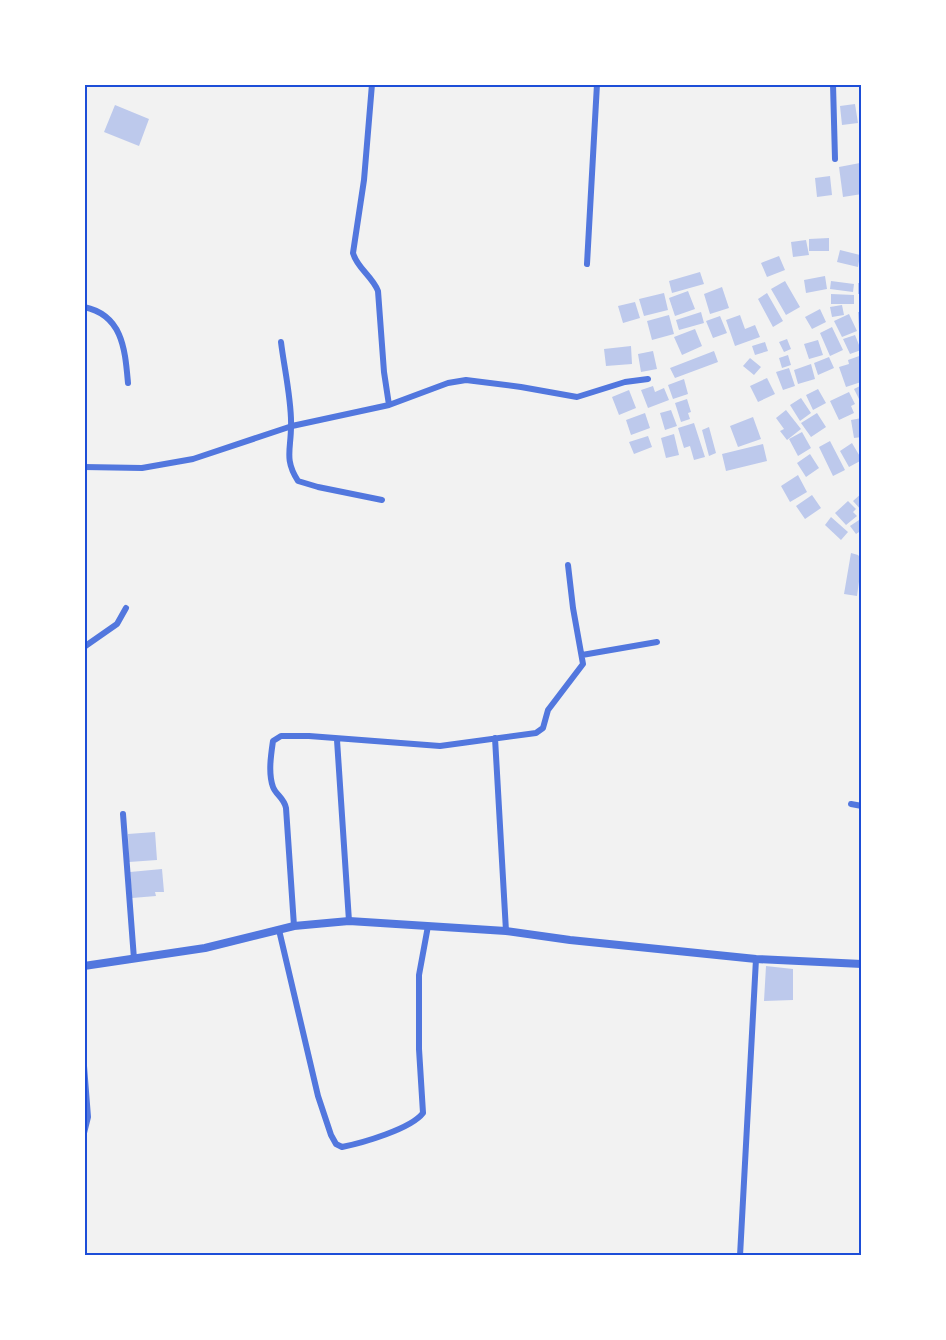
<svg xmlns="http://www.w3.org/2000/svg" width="946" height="1340" viewBox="0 0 946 1340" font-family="'Crimson Pro',serif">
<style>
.building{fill:#bdc9ec}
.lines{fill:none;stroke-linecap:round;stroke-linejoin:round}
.minor{stroke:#5277de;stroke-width:6}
.tertiary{stroke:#5277de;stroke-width:8}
.neatline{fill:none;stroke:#1d4ed8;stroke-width:2}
</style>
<rect width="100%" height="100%" fill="#f2f2f2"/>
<path class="building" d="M855 104 858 123 842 125 840 106Z
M115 105 149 119 139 146 104 132Z
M860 163 862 194 843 197 839 167Z
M830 176 832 195 817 197 815 178Z
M829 238V251H809V239Z
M806 240 809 255 793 257 791 242Z
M840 250 860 255 858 267 837 262Z
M779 256 785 270 767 277 761 263Z
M700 272 704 284 672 293 669 281Z
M825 276 827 289 806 293 804 280Z
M785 281 800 307 786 315 771 289Z
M831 281 854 284 853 292 830 289Z
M858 283H862V294H858Z
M722 287 729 308 710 314 704 294Z
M688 291 695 309 675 316 669 298Z
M664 293 668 310 644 316 639 299Z
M767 293 783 321 773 327 758 299Z
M831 294 854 295V304H831Z
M635 302 640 318 623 323 618 306Z
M842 305 844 315 832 317 830 307Z
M820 309 826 322 812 329 805 317Z
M701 312 704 323 679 330 676 320Z
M858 312H862V330H859Z
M849 314 857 331 842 337 834 321Z
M669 315 674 334 652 340 647 321Z
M740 315 745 329 755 325 760 337 735 346 726 320Z
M720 316 727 333 713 338 706 321Z
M832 327 843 350 830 356 820 333Z
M695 329 702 346 682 355 674 337Z
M855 335 861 350 850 354 843 339Z
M787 339 791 349 784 352 779 342Z
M818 340 823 355 809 359 804 344Z
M765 342 768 351 755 355 752 346Z
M631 346 632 364 606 366 604 349Z
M653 351 657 369 641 372 638 354Z
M714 351 718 362 675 378 670 368Z
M788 355 791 365 782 368 779 358Z
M862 355V376L859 377 861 382 846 387 839 367 849 364 848 360Z
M829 357 834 368 818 375 814 363Z
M750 358 761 367 754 375 743 366Z
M811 364 815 379 798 384 794 370Z
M789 368 795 386 783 390 776 372Z
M767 378 775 394 758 402 750 386Z
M684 379 688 394 673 399 668 385Z
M862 385V405L854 389Z
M653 386 655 392 664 388 669 400 648 408 641 390Z
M818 389 826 403 813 410 806 395Z
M629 390 636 408 619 415 612 397Z
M849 392 855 404 851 406 854 413 839 420 830 401Z
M801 398 811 413 800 421 790 405Z
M687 399 691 412 688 413 690 419 681 422 675 403Z
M671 410 677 426 665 430 660 413Z
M786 410 801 429 787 440 780 431 784 429 776 418Z
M645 413 650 428 631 435 626 420Z
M817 413 826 427 811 437 801 423Z
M753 417 761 439 738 447 730 426Z
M862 418V437L854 438 851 420Z
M694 423 705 457 694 460 690 446 684 448 678 428Z
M709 427 716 453 709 456 702 430Z
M802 432 811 448 798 456 789 439Z
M674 434 679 455 666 458 661 438Z
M648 436 652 447 634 454 629 442Z
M830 441 845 470 833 476 819 447Z
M852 443 862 460 849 467 840 451Z
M763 444 767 461 726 471 722 454Z
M810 454 819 468 806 477 797 463Z
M798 475 807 492 790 502 781 486Z
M862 493V511L853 501Z
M812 495 821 508 805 519 796 506Z
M848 501 856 509 853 512 857 516 846 525 835 513Z
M831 517 848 532 841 540 825 525Z
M862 518V538L859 532 856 534 850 526Z
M851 553 858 555 862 560 857 596 844 594Z
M155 832 157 860 129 862 128 834Z
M162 869 164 892H155L156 896 132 898 130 872Z
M766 966 793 969V1000L764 1001Z"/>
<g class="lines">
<path class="minor" d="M372 84 364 180 353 253C357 268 372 276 378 291L384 372 389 405
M833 84 835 159
M587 264 597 84
M84 307C123 315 125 350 128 383
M281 342C284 367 292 402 291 426 291 450 284 459 298 481L318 487 382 500
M84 467 142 468 193 459 292 426 389 405 448 383 466 380 521 387 577 397 625 382 648 379
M84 647 117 624 126 608
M582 655 657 642
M495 738 506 931
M337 740 349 921
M851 804 862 806
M123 814 134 959
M294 926 286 808C284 798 276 795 273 787 268 773 271 755 273 741L281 736H309L440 746 536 733 543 728 548 710 583 664 573 608 568 565
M279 930 318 1096 331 1135 336 1144 342 1147C362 1143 411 1129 423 1113L419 1049V975L428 926
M84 1066 88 1117 84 1133
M740 1256 756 959"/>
<path class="tertiary" d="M84 966 205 948 294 926 349 921 506 931 570 940 756 959 862 964"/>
</g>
<rect width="946" height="1340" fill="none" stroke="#ffffff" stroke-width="171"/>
<rect x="86" y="86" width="774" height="1168" class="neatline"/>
</svg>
